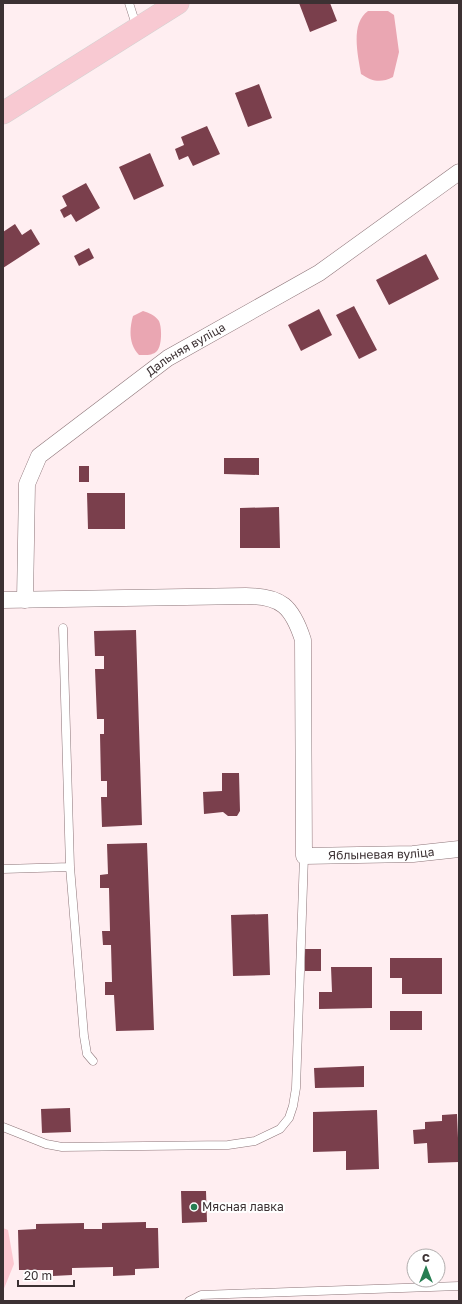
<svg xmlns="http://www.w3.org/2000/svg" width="462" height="1304" viewBox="0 0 462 1304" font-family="'Golos Text',sans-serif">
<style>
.green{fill:#fdc8d1}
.water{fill:#eaa6b2}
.building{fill:#7a3f4c}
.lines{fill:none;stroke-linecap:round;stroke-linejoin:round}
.lane-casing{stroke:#8d7579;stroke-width:9}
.street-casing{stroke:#8d7579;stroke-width:17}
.primary-casing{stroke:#d4d2d2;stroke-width:23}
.lane{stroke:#fff;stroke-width:8}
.street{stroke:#fff;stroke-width:16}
.primary{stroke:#f8c9d2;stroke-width:22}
.poi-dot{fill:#267e52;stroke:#fff;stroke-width:1.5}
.labels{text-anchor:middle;stroke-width:4;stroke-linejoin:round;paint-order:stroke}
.street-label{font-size:12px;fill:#3c3133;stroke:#fff}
.poi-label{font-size:12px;fill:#3c3133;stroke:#fff;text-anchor:start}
</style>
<rect width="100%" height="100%" fill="#ffeef1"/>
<path class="green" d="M3 1228 8 1230 14 1264 3 1291Z"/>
<path class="water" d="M368 11H388L394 15 399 52 393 77C381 83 373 82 361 74 358 55 350 24 368 11Z
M143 311C149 313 155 315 159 321 162 327 162 346 157 351 152 356 145 355 139 355 129 345 129 330 133 316Z"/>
<path class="building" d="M299 3H330L337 21 310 32Z
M259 84 272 118 248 127 235 93Z
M207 126 220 154 193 166 188 156 179 160 175 149 184 145 181 137Z
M150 153 164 186 134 200 119 167Z
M86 183 100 208 76 222 71 214 64 218 60 210 67 206 62 196Z
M15 224 22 235 31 229 40 244 3 268V232Z
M89 248 94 258 79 266 74 256Z
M426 254 439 279 389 305 376 280Z
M354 306 377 350 359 359 336 315Z
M319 309 332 335 301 351 288 325Z
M224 458H259V475L224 474Z
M79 466H89V482H79Z
M87 493H125V529H88Z
M279 507 280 548H240V508Z
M136 630 142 825 102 827 101 797H107V781H101L100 734H104V719H97L95 669H104V656H95L94 631Z
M222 773H239L240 811 237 816H228L223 812 204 814 203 792 222 791Z
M147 843 154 1030 116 1031 114 995H105V982H112L111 945H103L102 931H110L109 888H100V875L108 874 107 844Z
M268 914 270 975 233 976 231 915Z
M305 949H321V971H305Z
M390 958H442V994H402V978H390Z
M331 967H372V1008L319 1009V992H332Z
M390 1011H422V1030H390Z
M364 1066V1087L315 1088 314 1068Z
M70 1108 71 1132 42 1133 41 1109Z
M377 1110 379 1169 346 1170V1151L313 1152V1112Z
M457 1114 459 1162 428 1163 427 1143 414 1144 413 1130 425 1129V1122L442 1121V1115Z
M181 1191H206L207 1222 182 1223Z
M146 1222V1228H158L159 1268 135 1269V1275L113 1276V1267L72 1268V1275L53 1276V1270H19L18 1230 36 1229V1224L84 1223V1229H102V1223Z"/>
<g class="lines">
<defs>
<path id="lane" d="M129 3 137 28
M63 628 70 867 84 1036 87 1054 93 1061
M3 869 70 867
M3 1127 46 1144 62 1147 228 1145 255 1141 280 1129 289 1118 293 1106 296 1088 304 856
M189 1301 201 1295 459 1286"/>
<g id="street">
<path id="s1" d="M3 600 246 596C281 596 292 606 303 640L304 856 413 854 459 849"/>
<path id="s2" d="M25 600 27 484 39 456 168 358 319 273 459 172"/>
</g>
<path id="primary" d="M3 113 178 3"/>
</defs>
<use href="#lane" class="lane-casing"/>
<use href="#street" class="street-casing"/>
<use href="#primary" class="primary-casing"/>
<use href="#lane" class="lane"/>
<use href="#street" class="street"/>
<use href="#primary" class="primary"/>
</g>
<circle class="poi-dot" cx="194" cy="1207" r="4"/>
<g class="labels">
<g class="street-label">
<text dy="4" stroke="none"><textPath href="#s2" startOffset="328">Дальняя вуліца</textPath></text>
<text dy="4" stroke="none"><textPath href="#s1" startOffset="616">Яблыневая вуліца</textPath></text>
</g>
<g class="poi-label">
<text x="202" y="1211">Мясная лавка</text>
</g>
</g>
<rect width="462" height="1304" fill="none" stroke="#3c3133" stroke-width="8"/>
<g transform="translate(426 1268)"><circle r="19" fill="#ffffff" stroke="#b1adad"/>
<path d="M0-3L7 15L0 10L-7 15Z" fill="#267e52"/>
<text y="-6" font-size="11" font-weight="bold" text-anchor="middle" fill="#3c3133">С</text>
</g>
<path d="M18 1280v6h56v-6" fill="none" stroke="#3c3133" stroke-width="2"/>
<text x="24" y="1280" font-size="12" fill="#3c3133" stroke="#ffffff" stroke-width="3" paint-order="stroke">20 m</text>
</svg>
